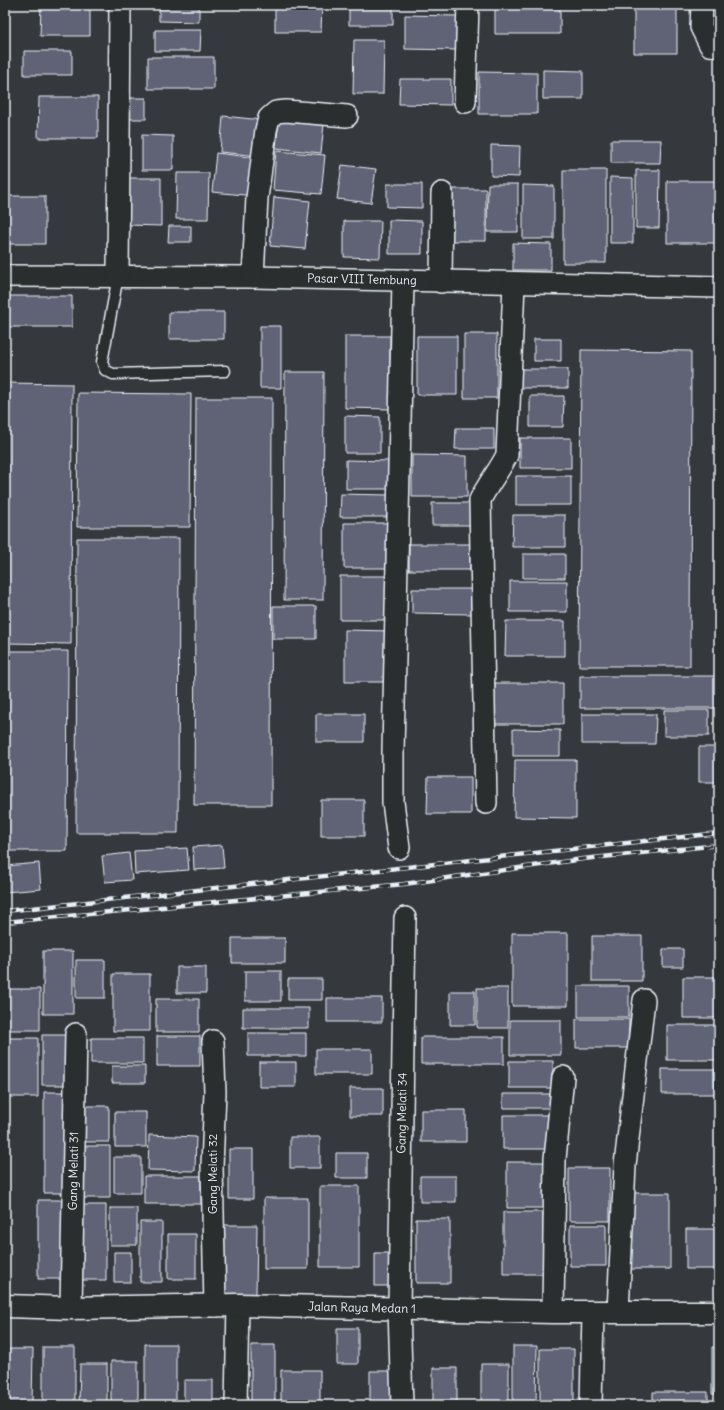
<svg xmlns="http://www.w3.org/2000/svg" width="724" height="1410" viewBox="0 0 724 1410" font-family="Delius,sans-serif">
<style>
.building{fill:#616375;stroke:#e8f1f8}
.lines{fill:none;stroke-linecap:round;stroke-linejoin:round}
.service-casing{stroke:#e8f1f8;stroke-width:13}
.minor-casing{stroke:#e8f1f8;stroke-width:24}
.tertiary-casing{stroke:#e8f1f8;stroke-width:25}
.service{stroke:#2a2d2e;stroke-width:10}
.minor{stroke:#2a2d2e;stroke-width:21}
.tertiary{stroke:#2a2d2e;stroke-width:22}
.rail-casing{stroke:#e8f1f8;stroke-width:4.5}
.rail{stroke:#2a2d2e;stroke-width:3;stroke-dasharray:9;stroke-linecap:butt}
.labels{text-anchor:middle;stroke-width:3;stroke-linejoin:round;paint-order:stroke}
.street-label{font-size:12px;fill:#e8f1f8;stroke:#2a2d2e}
</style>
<rect width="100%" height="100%" fill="#35383c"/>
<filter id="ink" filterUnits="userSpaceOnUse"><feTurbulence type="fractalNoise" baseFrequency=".025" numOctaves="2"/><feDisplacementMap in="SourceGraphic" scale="8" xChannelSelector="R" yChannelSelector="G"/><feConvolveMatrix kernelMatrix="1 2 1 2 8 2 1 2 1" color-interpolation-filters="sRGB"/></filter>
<g filter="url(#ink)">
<path class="building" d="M41 5H90V36H40Z
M159 5H199V22L159 21Z
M275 5H322L321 32H275Z
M349 5H393V25H349Z
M407 5H452V6H407Z
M495 5H560V34H495Z
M634 5H677V53H634Z
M405 15 457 16V50L405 49Z
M155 30H201L200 51H155Z
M354 40H384L383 94H353Z
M24 51H72V75H24Z
M148 57H214V89H148Z
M543 70 583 71V99H543Z
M479 72 537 73V114H479Z
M400 79H451V105L399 104Z
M39 97H98V138H38Z
M130 98H146V119H130Z
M223 116 262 120 258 156 220 152Z
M279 119 324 124 321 153 276 148Z
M142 135 173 136V170H142Z
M611 140H661L660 163H611Z
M491 145 520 146 519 177 491 176Z
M276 151 325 155 321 194 273 190Z
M216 153 258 158 255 196 212 192Z
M342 165 376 169 371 203 337 199Z
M563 170H606V263H563Z
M636 170H660L659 228H636Z
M177 173H209L208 219H176Z
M610 177 633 178V243H610Z
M129 178H161V226L128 225Z
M667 181H717L716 243H667Z
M387 184H422V208L387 207Z
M488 184H518V232H487Z
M523 185 554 186V239H523Z
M450 189H486V241H450Z
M5 196H45V244H5Z
M274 197 310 201 305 249 270 246Z
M389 220 422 221V254H389Z
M344 221H381L380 258 344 257Z
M169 226H191V242H168Z
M513 243 551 244V270H513Z
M5 296H72V327H5Z
M169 312H224V339H169Z
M260 326H281V388H260Z
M464 334H497V398H464Z
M345 336H390V409L345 408Z
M417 336H457V395H417Z
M534 339H561V361H534Z
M581 350 691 351 690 666H579Z
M519 369H568V388H518Z
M285 372H324L323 600H284Z
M5 383 72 384 71 644 5 643Z
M78 393 191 394 190 527H77Z
M530 396H564L563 427H530Z
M196 398H272L271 805H194Z
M345 416 380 417V453H345Z
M456 428H494V449H455Z
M520 438H571V468H520Z
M412 455 467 456V497H412Z
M346 460 389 461V489H346Z
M516 476H571V505H516Z
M341 494 389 495V517H340Z
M432 503H470V525H432Z
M513 515H565V547H512Z
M344 523H392L391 568H344Z
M77 538H179L178 833H76Z
M409 544H470V570H409Z
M523 554H565V578H523Z
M717 572H719V670H717Z
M340 576H389V620H340Z
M510 581H567V612H510Z
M412 589H471V614L412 613Z
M273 606H316V639H273Z
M506 621H565V656H505Z
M345 630 391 631V682H345Z
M5 651H68L67 851H5Z
M580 676H719V708H580Z
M495 683H563V724H494Z
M664 710H709V736H664Z
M316 714H364V742H316Z
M582 714H656L655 744H582Z
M513 729 560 730V756H513Z
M699 747H719V782H699Z
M515 760H576V818L514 817Z
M428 777H471V814H427Z
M321 800H364V836H321Z
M222 845 224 868 194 870 193 847Z
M187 848 189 870 135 874 134 851Z
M129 853 132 880 105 882 102 856Z
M39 863 41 889 5 892V866Z
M512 933H568V1006H512Z
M592 936H642V981H592Z
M232 938H285V963H232Z
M663 949H683V967H663Z
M43 951H73V1014H43Z
M76 960H105V998H76Z
M177 967H206V993H177Z
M245 971H281V1001H245Z
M113 974H150V1031H113Z
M683 977H719V1018H683Z
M288 979H322V1000H288Z
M578 986H629V1017H578Z
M477 988H508V1028H477Z
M5 989H40V1030H5Z
M450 991H475V1025H450Z
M327 998H382V1022H327Z
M156 999H199V1032H156Z
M243 1008H309V1028H243Z
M576 1019H629V1048H576Z
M510 1020H561V1055H510Z
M667 1025H719V1060H667Z
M248 1033H306V1056H248Z
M42 1035H75V1085H42Z
M157 1036H200V1066H157Z
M421 1037H504V1064H421Z
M7 1038H38V1097H7Z
M91 1038H143V1063H91Z
M316 1049H372V1074H316Z
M509 1061H553V1088H509Z
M259 1062H296V1087H259Z
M112 1066H145V1083H112Z
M662 1069H715V1094H662Z
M350 1088H383V1116H350Z
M44 1092H72V1193H44Z
M503 1094H554V1108H503Z
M80 1106H109V1142H80Z
M421 1110H466V1142H421Z
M115 1112H146V1147H115Z
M503 1115H553V1149H503Z
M149 1135 196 1137 195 1171 148 1170Z
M290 1137H320V1168H290Z
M81 1146H110V1198H81Z
M229 1149H253V1199H229Z
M336 1153H367V1178H336Z
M114 1157H141V1193H114Z
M507 1162H546V1208H507Z
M569 1168H610V1221H569Z
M144 1176H201V1204H144Z
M420 1176H456V1202H420Z
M320 1186H359V1267H320Z
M628 1193H670V1269H628Z
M264 1198H308V1269H264Z
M38 1200H70V1279H38Z
M76 1205H106V1280H76Z
M110 1208H137V1245H110Z
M503 1212H543V1274H503Z
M416 1219H450V1283H416Z
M140 1222H162V1282H140Z
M219 1225H257L256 1296 218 1295Z
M570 1225H606V1266H570Z
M686 1229H718V1269H686Z
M168 1234H196V1279H168Z
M114 1252H131V1282H114Z
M375 1253H393V1286H375Z
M337 1328H358V1364H337Z
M145 1344H176V1405H145Z
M251 1345H275V1405H251Z
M513 1346H537L536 1405H513Z
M43 1347H75V1405H43Z
M712 1347H719V1394H712Z
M5 1349H33L32 1403H5Z
M540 1349H574V1405H540Z
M111 1361H138V1405H111Z
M80 1364H107V1405H79Z
M481 1364H509V1405H481Z
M433 1368H457V1405H433Z
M281 1370H320V1405H281Z
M370 1371H392V1405H370Z
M184 1380H213V1405H184Z
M653 1392H708V1405H653Z"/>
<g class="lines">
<defs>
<path id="service" d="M118 276 102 362 105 370 113 374 225 371"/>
<g id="minor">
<path d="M702 5 701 27 710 45 719 46"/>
<path d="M465 102 468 5"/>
<path id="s1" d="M5 276 253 277 719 287"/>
<path d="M118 276 120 5"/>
<path d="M253 277 257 198 266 130 269 118 276 112 286 111 347 116"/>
<path d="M441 282 442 193"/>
<path d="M486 803 480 500C488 484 499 471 507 455L514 283"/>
<path d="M399 848 393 802V752L403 280"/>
<path d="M213 1041 215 1092 212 1166 215 1306"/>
<path id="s2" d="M71 1308 76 1034"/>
<path d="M553 1312 555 1159 563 1077"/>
<path d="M618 1312 625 1165 644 1000"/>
<path d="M236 1405 238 1305"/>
<path id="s3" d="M402 1405 399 1308 405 918"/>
<path d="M591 1405 593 1312"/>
</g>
<g id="tertiary">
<path id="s4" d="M5 1306 71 1308 238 1305 553 1312H719"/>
</g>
</defs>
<use href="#service" class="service-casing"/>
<use href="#minor" class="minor-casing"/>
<use href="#tertiary" class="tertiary-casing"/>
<use href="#service" class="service"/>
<use href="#minor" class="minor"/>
<use href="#tertiary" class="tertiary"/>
<defs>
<path id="rail" d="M5 911 719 833
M5 922 404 884 583 859 719 845"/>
</defs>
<use href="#rail" class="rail-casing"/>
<use href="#rail" class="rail"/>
</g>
</g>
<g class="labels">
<g class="street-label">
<text dy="4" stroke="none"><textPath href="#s1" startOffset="357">Pasar VIII Tembung</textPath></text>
<text dy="4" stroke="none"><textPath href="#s3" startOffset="292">Gang Melati 34</textPath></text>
<text dy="4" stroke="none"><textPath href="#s2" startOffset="137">Gang Melati 31</textPath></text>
<text transform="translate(213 1174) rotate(-90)" y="4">Gang Melati 32</text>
<text dy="4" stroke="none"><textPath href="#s4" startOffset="357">Jalan Raya Medan 1</textPath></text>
</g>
</g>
<rect width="724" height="1410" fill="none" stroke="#2a2d2e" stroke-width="20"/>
<rect x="10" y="10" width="704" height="1390" fill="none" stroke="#e8f1f8" stroke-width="1.5" filter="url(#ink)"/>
</svg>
